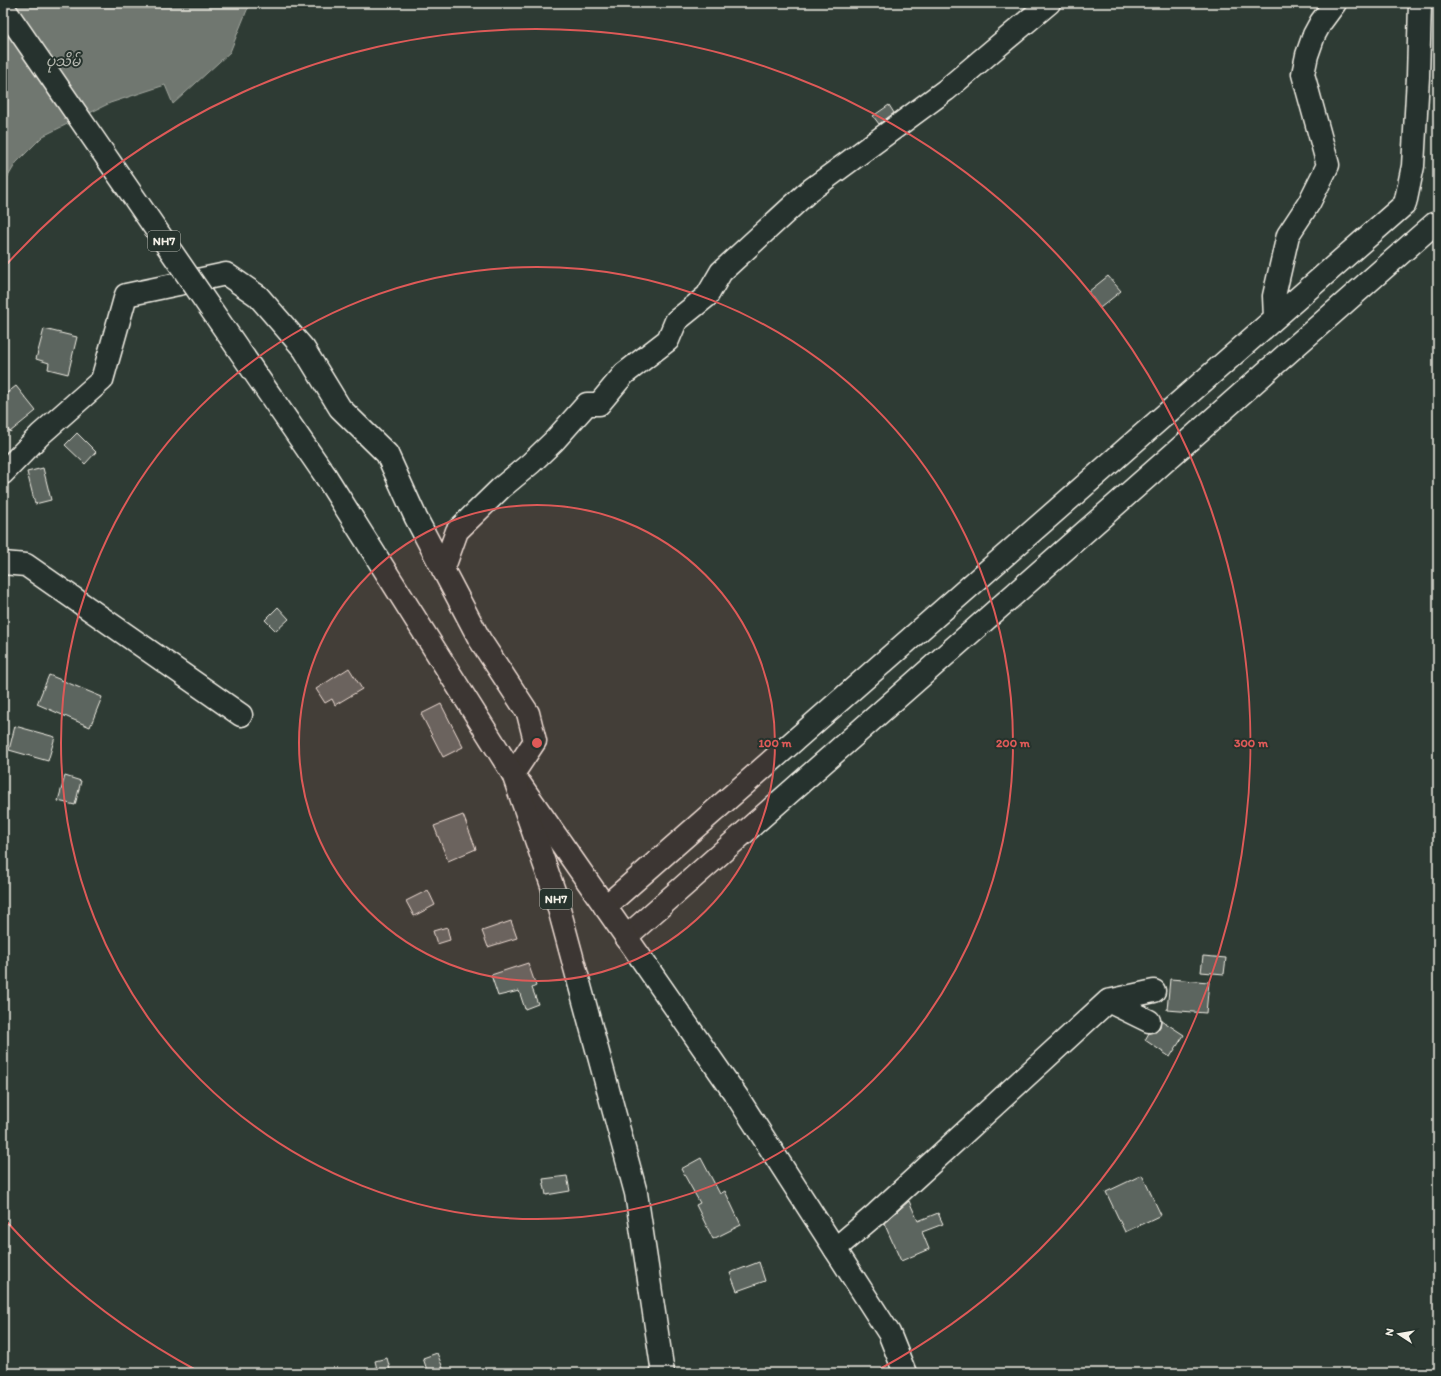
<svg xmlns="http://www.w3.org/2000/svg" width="1441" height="1376" viewBox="0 0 1441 1376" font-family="Itim,'Noto Sans Myanmar',sans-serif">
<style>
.water{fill:#6f7770;stroke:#a4a8a0}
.building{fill:#5c655e;stroke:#f4f1e8}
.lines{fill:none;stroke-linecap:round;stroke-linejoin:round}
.minor-casing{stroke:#f4f1e8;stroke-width:25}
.major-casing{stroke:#f4f1e8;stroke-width:25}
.highway-casing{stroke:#f4f1e8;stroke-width:25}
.minor{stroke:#26332d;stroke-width:22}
.major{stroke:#26332d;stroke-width:22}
.highway{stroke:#26332d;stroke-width:22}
.highway-bridge-casing{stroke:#f4f1e8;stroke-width:25;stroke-linecap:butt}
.highway-bridge{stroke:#26332d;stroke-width:22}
.ring{fill:none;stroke:#de5a58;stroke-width:2}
.labels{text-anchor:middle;stroke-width:4;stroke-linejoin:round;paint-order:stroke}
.shield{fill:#26332d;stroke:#b6b8b0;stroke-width:1}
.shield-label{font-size:12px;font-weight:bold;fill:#f4f1e8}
.water-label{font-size:14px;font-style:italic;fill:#b8bab2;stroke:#26332d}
.centre{fill:#de5a58;stroke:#26332d;stroke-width:2}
.ring-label{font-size:12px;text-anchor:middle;font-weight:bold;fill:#de5a58;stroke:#26332d;stroke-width:4;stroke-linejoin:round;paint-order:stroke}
</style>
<rect width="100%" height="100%" fill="#2e3b34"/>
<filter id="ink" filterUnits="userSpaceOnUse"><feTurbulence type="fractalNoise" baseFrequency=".025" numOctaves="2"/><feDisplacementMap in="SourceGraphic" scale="8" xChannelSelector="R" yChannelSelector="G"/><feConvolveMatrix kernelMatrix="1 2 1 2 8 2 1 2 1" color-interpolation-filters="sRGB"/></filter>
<g filter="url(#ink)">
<path class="water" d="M3 3H253L247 10 230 52 173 104 165 85 110 103 43 136 16 163 3 185Z"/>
<path class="building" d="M889 105 894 113 879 124 873 116Z
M1108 276 1121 291 1100 308 1088 292Z
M44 329 77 337 68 374 48 369 49 363 36 359Z
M16 386 36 411 10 432 3 423V396Z
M77 433 96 452 85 464 65 445Z
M43 468 51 500 35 504 27 472Z
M278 607 289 619 276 631 265 620Z
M349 668 362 689 335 705 332 699 325 703 316 689Z
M49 675 102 697 90 727 37 704Z
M441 704 463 747 443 757 421 714Z
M15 726 55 737 48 761 9 750Z
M65 776 81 781 75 805 58 801Z
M463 815 476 849 448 861 434 826Z
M428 890 435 905 414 916 406 901Z
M511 921 517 938 488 947 482 931Z
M447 927 450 940 437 944 433 931Z
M1203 956 1226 958 1224 974 1201 972Z
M528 963 536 986 532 988 538 1004 525 1009 519 991 498 996 491 975Z
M1170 979 1209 982 1206 1013 1167 1010Z
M1161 1020 1184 1035 1170 1057 1145 1040 1149 1033 1156 1032 1160 1027Z
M701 1158 720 1194 725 1191 741 1225 713 1239 696 1205 700 1203 681 1169Z
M1142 1175 1161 1215 1125 1232 1106 1192Z
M567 1176 570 1191 546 1195 543 1179Z
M909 1201 918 1221 938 1213 943 1224 922 1232 929 1249 901 1261 884 1223Z
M759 1262 765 1281 737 1291 730 1273Z
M437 1353 445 1373H428L423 1358Z
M387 1358 391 1373H378L375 1361Z"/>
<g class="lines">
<defs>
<path id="minor" d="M1275 318 1274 296 1288 235 1309 203 1328 165 1303 74 1307 55 1314 35 1321 22 1335 3
M3 473 41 434 102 380 126 295 226 274 258 296 304 349 340 408 387 454 416 518 480 640 528 713 535 741 513 774
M3 563 26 565 241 715
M443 570 457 531 501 488 531 463 554 441 587 404H599L624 374 668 340 676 321 707 296 721 272 809 191 946 90 1049 3
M605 907 1405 204 1413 166 1418 77 1420 3
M626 937 1434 224 1438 223
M1108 1001 1154 991
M835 1249 876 1214 1108 1001 1149 1021"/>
<path id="major" d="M520 784 738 1098 889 1333 905 1373"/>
<path id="highway" d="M325 475 513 774 555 894 636 1193 663 1373"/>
</defs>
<use href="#minor" class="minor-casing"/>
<use href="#major" class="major-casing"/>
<use href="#highway" class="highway-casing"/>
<use href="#minor" class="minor"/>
<use href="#major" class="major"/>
<use href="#highway" class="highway"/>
<defs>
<path id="highway-bridge" d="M3 7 325 475"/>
</defs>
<use href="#highway-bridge" class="highway-bridge-casing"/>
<use href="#highway-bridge" class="highway-bridge"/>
</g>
</g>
<circle cx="537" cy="743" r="238" fill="#de5a58" fill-opacity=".12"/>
<g class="ring">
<circle cx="537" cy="743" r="238"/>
<circle cx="537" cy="743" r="476"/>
<path d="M196 1370A714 714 0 0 1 6 1221M6 265A714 714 0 1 1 878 1370"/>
</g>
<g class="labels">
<g class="shield">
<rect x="148" y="231" width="32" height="20" rx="3"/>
<rect x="540" y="889" width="32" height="20" rx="3"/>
</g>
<g class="shield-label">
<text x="164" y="245">NH7</text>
<text x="556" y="903">NH7</text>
</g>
<g class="water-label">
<text x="63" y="66">ပုသိမ်</text>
</g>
</g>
<circle cx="537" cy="743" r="6" class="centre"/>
<g class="ring-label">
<text x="775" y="747">100 m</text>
<text x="1013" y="747">200 m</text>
<text x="1251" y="747">300 m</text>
</g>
<rect width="1441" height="1376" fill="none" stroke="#26332d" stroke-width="16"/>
<rect x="8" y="8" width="1425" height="1360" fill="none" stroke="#f4f1e8" stroke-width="1.5" filter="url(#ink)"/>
<g transform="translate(1399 1334) rotate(282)" stroke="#26332d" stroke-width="3" paint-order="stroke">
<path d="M0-3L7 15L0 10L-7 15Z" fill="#f4f1e8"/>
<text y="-6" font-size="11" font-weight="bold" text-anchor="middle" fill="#f4f1e8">N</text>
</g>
</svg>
